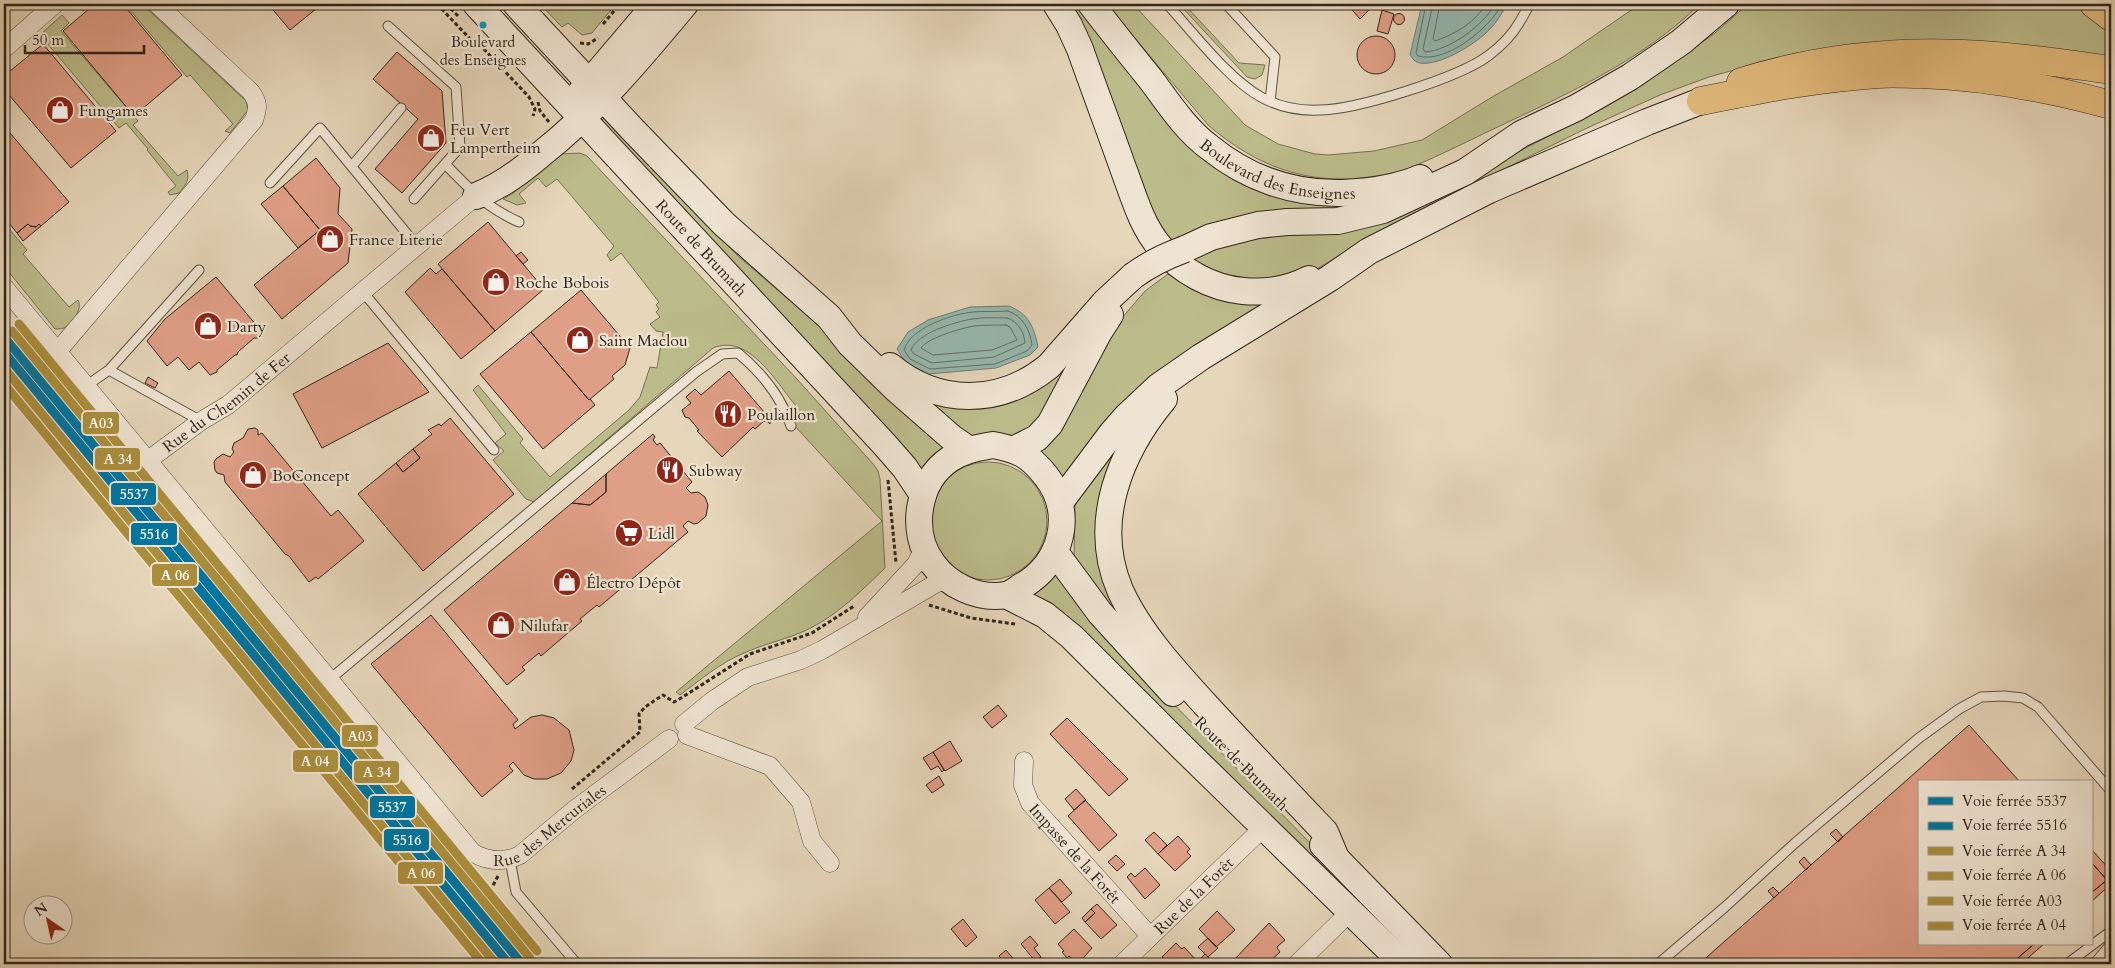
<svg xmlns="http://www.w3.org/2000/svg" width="2115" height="968" viewBox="0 0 2115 968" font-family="Cardo,serif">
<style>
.green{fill:#bcbc8b;stroke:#767154}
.water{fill:#96b9b0;stroke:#6d7e75}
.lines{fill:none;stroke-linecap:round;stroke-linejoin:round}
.shore{stroke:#627066;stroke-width:1}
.building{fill:#df9e86;stroke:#2f261c}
.lane-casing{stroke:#5d5244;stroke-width:11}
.street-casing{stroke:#5d5244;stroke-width:19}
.secondary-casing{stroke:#2f261c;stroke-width:28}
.primary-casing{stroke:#2f261c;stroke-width:29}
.highway-casing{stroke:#2f261c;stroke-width:29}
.path{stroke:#2f261c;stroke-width:3;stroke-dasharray:4 2.5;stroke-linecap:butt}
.lane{stroke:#efe4d2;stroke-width:9}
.street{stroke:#efe4d2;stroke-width:18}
.secondary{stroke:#efe4d2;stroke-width:26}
.primary{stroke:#e3bb7d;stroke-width:28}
.highway{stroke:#e3bb7d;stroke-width:28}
.rail-casing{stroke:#2f261c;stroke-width:5.5}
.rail{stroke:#efe4d2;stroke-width:4;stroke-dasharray:11;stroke-linecap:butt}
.secondary-bridge-casing{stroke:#2f261c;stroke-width:28;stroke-linecap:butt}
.secondary-bridge{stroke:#efe4d2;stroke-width:26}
.rail-1-casing{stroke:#efe4d2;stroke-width:12}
.rail-2-casing{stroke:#efe4d2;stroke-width:12}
.rail-3-casing{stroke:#efe4d2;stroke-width:12}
.rail-4-casing{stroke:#efe4d2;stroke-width:12}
.rail-5-casing{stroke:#efe4d2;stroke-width:12}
.rail-6-casing{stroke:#efe4d2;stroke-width:12}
.rail-1{stroke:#0075a1;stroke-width:9}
.rail-2{stroke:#0075a1;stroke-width:9}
.rail-3{stroke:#ab8e3c;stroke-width:9}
.rail-4{stroke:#ab8e3c;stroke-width:9}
.rail-5{stroke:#ab8e3c;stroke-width:9}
.rail-6{stroke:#ab8e3c;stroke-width:9}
.bus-dot{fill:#059cbc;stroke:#efe4d2;stroke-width:2}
.labels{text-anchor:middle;stroke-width:4.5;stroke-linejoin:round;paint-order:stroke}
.bus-label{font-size:15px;fill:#2f261c;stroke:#efe4d2}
.poi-label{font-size:16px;fill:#2f261c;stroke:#efe4d2;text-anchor:start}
.street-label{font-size:16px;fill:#2f261c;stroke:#efe4d2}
.line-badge{stroke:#efe4d2;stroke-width:2}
.badge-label{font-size:14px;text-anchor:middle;font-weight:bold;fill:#fff}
</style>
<rect width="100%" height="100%" fill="#e6d6ba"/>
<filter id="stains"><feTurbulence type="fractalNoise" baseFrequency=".004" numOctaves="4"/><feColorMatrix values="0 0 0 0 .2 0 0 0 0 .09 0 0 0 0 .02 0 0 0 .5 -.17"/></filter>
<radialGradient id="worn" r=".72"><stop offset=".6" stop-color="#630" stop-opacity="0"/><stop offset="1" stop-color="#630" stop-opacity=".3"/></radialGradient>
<path class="green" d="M76 4H142L246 101 248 110 230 133 225 131 233 124 190 75 187 77 128 8 90 6 83 11Z
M540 4H616L592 33 582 35 568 23 562 27Z
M1064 4H1077C1097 30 1118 56 1138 82 1169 121 1202 167 1250 188 1281 201 1313 205 1346 206L1163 245 1145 212 1146 192 1138 171Z
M1106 4H1133L1245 125 1278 144 1315 154 1328 155 1374 151 1422 140 1492 97 1563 57 1640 4H1700C1646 57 1574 91 1506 123 1474 138 1443 154 1410 168 1332 191 1270 178 1208 125Z
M1179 4H1184L1239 63 1265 65 1262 75 1255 79 1247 77Z
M1748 4H2077L2091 18 2111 33V58H1777L1709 77 1660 95 1585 129 1385 228 1310 273 1263 286 1184 263 1201 253 1514 154 1601 109 1641 86 1715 33Z
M62 15 69 23 61 31 138 121 133 125 178 176 187 170C190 181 185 185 179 193L170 195 168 192 176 186 147 150 148 149 126 123 119 128 46 42 42 33Z
M604 118 737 255 818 325 948 445 921 471 598 124Z
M580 153 587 156 796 378 874 465 878 471 880 479 885 568C864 588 844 609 818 624 795 638 768 642 744 653 720 663 700 680 680 695L676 692 882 521 793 424 796 406C776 382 749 333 713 348L534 502 526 499 493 460 504 451 495 443 506 434 473 390 478 385 523 439 520 443 550 477 629 410 640 397 650 367 657 368 663 332 656 331 650 324 660 317 656 312 659 309 656 305 659 302 621 253 611 261 607 255 614 246 557 179 546 187 538 178 519 194 526 203 517 205 503 199 512 194 561 154Z
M4 223 27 250 23 254 69 307 78 300C83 308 73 323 64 328 61 329 58 329 55 329L4 266Z
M1168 274 1192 288 1263 303 1265 311 1063 482 1039 453 1116 325 1145 291Z
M1085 333 1043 423 1019 441 974 437 960 432 911 390 982 401Z
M1131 432 1111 474 1131 635 1074 559 1075 506 1077 499 1095 471Z
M929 521a59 59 0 1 1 118 0a59 59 0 1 1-118 0Z
M1058 573 1150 680 1429 964H1416L1032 594 1046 585Z"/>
<path class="water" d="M1422 4H1507C1502 13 1497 22 1490 29 1479 42 1432 72 1415 61 1413 60 1412 57 1410 55Z
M1009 306C1029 314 1034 327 1038 347L1030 355 996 368 929 374 906 363 897 349 908 332 928 320 970 307Z"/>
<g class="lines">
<path class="shore" d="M1426 4 1416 53 1418 56C1446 64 1490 28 1502 4
M1433 4 1423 49 1425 52C1450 50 1483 26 1495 4
M1440 4 1433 39 1435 41C1455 34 1475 23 1486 4
M1008 311C1023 316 1030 330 1032 345L1027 351 995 364 930 369 910 359 904 350C910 328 952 314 973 312 984 311 996 312 1008 311Z
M1007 318C1018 321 1024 332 1025 343L994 357 932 363 914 354 911 350C917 333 955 322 972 319 983 317 996 318 1007 318Z
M1006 325 1010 327 1017 340 992 350 933 355 921 348C927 338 962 328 974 326 985 325 996 325 1006 325Z"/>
</g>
<path class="building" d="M268 4H322L290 30Z
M1347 4H1375L1360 19Z
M90 8 127 9 182 75 134 116 63 31Z
M1382 10 1394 14 1388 34 1377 31Z
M1393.5 19a5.5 5.5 0 1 1 11 0a5.5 5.5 0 1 1-11 0Z
M1357 55a19 19 0 1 1 38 0a19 19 0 1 1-38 0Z
M43 44 116 131 71 168 4 89V76Z
M397 52 442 91 446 143 402 193 375 169 418 119 373 79Z
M4 126 69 202 41 226 39 224 36 227 30 226 28 224 17 233 4 217Z
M316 158 340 188 338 214 352 229 348 263 282 319 254 285 320 230 283 186Z
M283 186 320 230 298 248 261 204Z
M488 222 544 289 495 331 438 264Z
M28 224 30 226 36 227 39 224 41 226 23 241 17 233Z
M521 252 528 260 523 264 516 256Z
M430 268 436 274 442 269 495 331 461 359 405 292Z
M216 277 262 332 258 338H254L238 352 237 355H235L217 370V372L210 375 199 362 189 370 178 357 167 366 147 341 165 319Z
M581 290 630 348 625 365 612 376 614 379 589 400 531 332Z
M531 332 589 400 590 399 595 405 543 449 480 374Z
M388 343 429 392 322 448 293 394Z
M729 371 765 413 771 412 770 424 768 422 764 421 755 429 753 427 722 457 697 431 699 430 689 418 685 417 682 410 691 403 686 397 695 389 701 395Z
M148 377 158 383 155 388 145 383Z
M450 418 514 494 423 571 358 494 396 463 403 472 420 458 413 449 432 434 428 430 439 424 441 426Z
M255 428 258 430V435L262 433 331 516 338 510 364 541 318 579 316 577 309 582 289 556 285 554 225 482 224 475 217 473 215 470 214 462 216 459 223 454 230 457 234 452 232 449 234 443 243 438 248 429Z
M653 434 655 437 653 440 657 445 660 443 692 482 686 488 691 493 698 492 705 497 708 505 706 516 698 523 694 524 688 521 683 526 688 532 599 607 597 605 580 619 582 621 541 656 539 653 522 667 525 670 507 685 444 610 572 503 590 505 606 492V474Z
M413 449 420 458 403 472 396 463Z
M606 474V492L590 505 572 503Z
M431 615 518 720 513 724 515 729 531 717 542 715 554 718 569 730 574 750 571 761 561 773 547 779H534L524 775 513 762 509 766 513 771 482 797 371 664Z
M998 705 1007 716 992 728 983 717Z
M1067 718 1128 779 1109 796 1050 734Z
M1969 725 2020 782H1919V944H2034L2011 964H1699Z
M950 741 962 761 945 771 933 752Z
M933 752 944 770 942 772 938 766 931 770 923 758Z
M939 776 944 785 932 793 926 785Z
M1076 789 1086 800 1074 810 1065 799Z
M1085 800 1117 835 1099 851 1068 816Z
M1836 829 1843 837 1838 842 1830 834Z
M1154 832 1167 845 1158 854 1145 840Z
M1178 836 1190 849 1187 852 1191 856 1175 871 1158 854Z
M2091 849 2111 871V884L2091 902V893L2107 880 2091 862Z
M1116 855 1125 864 1117 871 1108 862Z
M1804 857 1811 865 1806 870 1799 862Z
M2091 862 2107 880 2091 893Z
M1145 868 1160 885 1145 899 1127 877 1131 873 1135 877Z
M1060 879 1072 893 1062 902 1049 888Z
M1773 887 1779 893 1774 898 1768 891Z
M1049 888 1070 912 1055 924 1035 900Z
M1097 904 1117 925 1101 939 1085 922 1095 913 1091 909Z
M1091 909 1095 913 1085 922 1082 918Z
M1217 911 1235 930 1216 947 1199 929Z
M963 919 977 937 966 947 951 929Z
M1269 923 1285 940 1278 946 1277 948 1280 952 1267 964H1236L1233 961Z
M1074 929 1092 948 1078 964 1069 956 1067 958 1062 952 1064 951 1058 944Z
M1030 936 1038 945 1034 948 1041 957 1035 961 1021 944Z
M1208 938 1218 948 1208 957 1198 947Z
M1176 943 1182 949 1184 947 1197 961 1194 964H1169L1162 957Z
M2034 944H2044L2021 964H2011Z
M1006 950 1016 962 1014 964H1006L999 956Z
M1205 954 1208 957 1214 964H1203L1199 960Z"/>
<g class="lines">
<defs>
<path id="lane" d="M1167 4C1193 32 1228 79 1261 97 1279 107 1299 111 1319 110 1356 110 1458 78 1488 56 1500 47 1511 37 1519 23 1523 17 1526 10 1530 4
M1226 4 1275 57 1270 101
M388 26 456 87 460 147 414 199
M445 164C471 190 485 207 519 222
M352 166 401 108
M270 183 320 128 417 246
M363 292 494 450
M109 370 199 270
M86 386 109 370 201 421
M329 680 696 372 722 354 738 353C762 373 781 396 791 426
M510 860 516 892 577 964
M1658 964 1725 907 1795 843 1919 738 1959 709 1981 697 2004 696 2023 698 2038 707 2111 791
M2067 964 2111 931
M2094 964 2111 944"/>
<g id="street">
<path d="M4 49 55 4"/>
<path id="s1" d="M4 287 473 853C488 861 504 863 520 855L574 810 669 739"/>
<path d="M57 352 254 120C258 108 259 103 251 92L157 4"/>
<path id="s2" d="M147 461 201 421 228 405 476 196"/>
<path d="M867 617 916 564 924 548"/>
<path d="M684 724 712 701 748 677 801 660 822 650 935 584 947 579"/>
<path d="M687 735 770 766 801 802 812 841 830 863"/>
<path id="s3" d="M1024 761 1023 785 1030 803 1150 936"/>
<path id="s4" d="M1122 964 1264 827"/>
<path d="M1297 964 1351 911"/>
</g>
<g id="secondary">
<path id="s5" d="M476 4 885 445 905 468 923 495"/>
<path d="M516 4 633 130 724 224 829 317 850 344 896 389 952 438 968 449"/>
<path d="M1056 4 1069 25 1080 49C1094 89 1109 128 1123 168 1133 194 1141 225 1160 247 1181 271 1211 288 1243 291 1266 293 1288 290 1309 279"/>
<path id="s6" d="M1091 4C1111 30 1131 55 1152 81 1169 104 1186 130 1209 147 1247 178 1293 194 1342 193 1368 192 1395 189 1420 178"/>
<path d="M578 96 656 4"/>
<path d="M476 196C501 186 520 172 540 155 596 111 640 58 685 4"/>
<path d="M1185 249 1211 237 1258 225 1287 222 1338 221 1383 210 1465 172 1521 134 1576 108 1630 77 1681 42 1726 4"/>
<path d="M890 366C938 406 1000 406 1049 366L1105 302 1133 276"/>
<path d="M1164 399C1120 452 1091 522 1120 590 1140 635 1181 678 1214 714 1250 753 1288 793 1325 832L1336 858"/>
<path d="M993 445C1020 450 1029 455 1046 476 1075 513 1062 564 1022 586 1017 589 1011 594 1006 595 978 600 948 585 933 564 909 532 917 481 950 459 964 450 977 448 993 445Z"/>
<path d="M1015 449 1037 438 1050 424 1099 332 1110 315"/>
<path d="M1061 501 1112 433 1126 417 1158 387 1201 357 1330 278 1369 251 1489 190 1647 122 1701 101"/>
<path d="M1055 552 1100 613 1173 693"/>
<path d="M1006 595 1045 615 1072 637 1186 751 1404 964"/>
<path d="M1323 845 1439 964"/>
</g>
<path id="primary" d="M1741 82C1812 60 1890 50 1963 54 2013 56 2062 63 2111 70"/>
<path id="highway" d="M2094 4 2111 17
M1701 101C1761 89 1817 78 1878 74 1892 73 1906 74 1920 74 1985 76 2048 88 2111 105"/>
</defs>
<use href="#lane" class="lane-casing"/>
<use href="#street" class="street-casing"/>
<use href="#secondary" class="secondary-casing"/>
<use href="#primary" class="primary-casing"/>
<use href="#highway" class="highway-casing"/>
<path class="path" d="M437 4 472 41 482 47 529 97 535 109 533 116
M446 4 459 17
M603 24 620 4
M580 43 588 44 598 38
M538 102 540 111 549 122
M888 480 896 563
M929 605 971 618 1015 624
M572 789 640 732 639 714 645 707 663 695 674 702 678 700 750 654 812 633 854 606
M498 876 488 895 546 964"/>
<use href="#lane" class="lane"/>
<use href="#street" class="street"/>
<use href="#secondary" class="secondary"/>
<use href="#primary" class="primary"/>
<use href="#highway" class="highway"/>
<defs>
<path id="rail" d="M4 373 495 964
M4 388 483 964"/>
</defs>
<use href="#rail" class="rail-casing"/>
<use href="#rail" class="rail"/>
<defs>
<path id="secondary-bridge" d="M1133 276C1149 264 1166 256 1185 249"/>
</defs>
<use href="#secondary-bridge" class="secondary-bridge-casing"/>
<use href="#secondary-bridge" class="secondary-bridge"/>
<defs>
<path id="rail-1" d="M4 337 522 964"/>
<path id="rail-2" d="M4 352 509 964"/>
<path id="rail-3" d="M12 331 530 958"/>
<path id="rail-4" d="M4 368 496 964"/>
<path id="rail-5" d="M19 324 537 951"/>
<path id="rail-6" d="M4 384 483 964"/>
</defs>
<use href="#rail-1" class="rail-1-casing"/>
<use href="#rail-2" class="rail-2-casing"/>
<use href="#rail-3" class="rail-3-casing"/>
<use href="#rail-4" class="rail-4-casing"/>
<use href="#rail-5" class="rail-5-casing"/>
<use href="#rail-6" class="rail-6-casing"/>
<use href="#rail-1" class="rail-1"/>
<use href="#rail-2" class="rail-2"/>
<use href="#rail-3" class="rail-3"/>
<use href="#rail-4" class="rail-4"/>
<use href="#rail-5" class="rail-5"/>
<use href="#rail-6" class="rail-6"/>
</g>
<defs>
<symbol id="shop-disc" viewBox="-11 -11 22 22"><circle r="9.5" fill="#8f2418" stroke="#efe4d2"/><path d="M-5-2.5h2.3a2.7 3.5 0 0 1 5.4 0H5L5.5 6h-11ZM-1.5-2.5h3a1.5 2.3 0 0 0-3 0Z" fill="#fff"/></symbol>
<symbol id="restaurant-disc" viewBox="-11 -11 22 22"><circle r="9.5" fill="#8f2418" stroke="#efe4d2"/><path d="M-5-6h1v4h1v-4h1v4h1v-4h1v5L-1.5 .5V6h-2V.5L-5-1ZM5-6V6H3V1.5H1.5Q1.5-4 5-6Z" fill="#fff"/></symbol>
<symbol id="supermarket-disc" viewBox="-11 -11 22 22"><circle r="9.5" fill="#8f2418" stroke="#efe4d2"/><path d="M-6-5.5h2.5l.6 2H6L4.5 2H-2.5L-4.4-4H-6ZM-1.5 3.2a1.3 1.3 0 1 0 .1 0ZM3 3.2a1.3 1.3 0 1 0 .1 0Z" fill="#fff"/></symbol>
</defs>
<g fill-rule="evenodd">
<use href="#shop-disc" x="44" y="94" width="32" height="32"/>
<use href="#shop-disc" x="415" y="122" width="32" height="32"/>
<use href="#shop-disc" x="314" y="223" width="32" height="32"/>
<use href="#shop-disc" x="480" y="266" width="32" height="32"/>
<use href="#shop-disc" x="192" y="310" width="32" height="32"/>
<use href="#shop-disc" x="564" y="324" width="32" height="32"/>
<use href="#restaurant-disc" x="712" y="398" width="32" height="32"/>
<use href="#restaurant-disc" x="654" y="454" width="32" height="32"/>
<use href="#shop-disc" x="237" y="459" width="32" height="32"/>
<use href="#supermarket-disc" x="613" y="517" width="32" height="32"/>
<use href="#shop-disc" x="551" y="566" width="32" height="32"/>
<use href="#shop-disc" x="485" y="609" width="32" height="32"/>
</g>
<circle class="bus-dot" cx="483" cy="25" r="4.5"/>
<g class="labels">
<g class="bus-label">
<text x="483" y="47">Boulevard<tspan x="483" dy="18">des Enseignes</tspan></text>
</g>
<g class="poi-label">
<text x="79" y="116">Fungames</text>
<text x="450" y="135">Feu Vert<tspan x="450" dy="18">Lampertheim</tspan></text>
<text x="349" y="245">France Literie</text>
<text x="515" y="288">Roche Bobois</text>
<text x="227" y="332">Darty</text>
<text x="599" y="346">Saint Maclou</text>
<text x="747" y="420">Poulaillon</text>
<text x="689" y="476">Subway</text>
<text x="272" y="481">BoConcept</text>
<text x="648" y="539">Lidl</text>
<text x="586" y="588">Électro Dépôt</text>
<text x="520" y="631">Nilufar</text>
</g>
<g class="street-label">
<text dy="6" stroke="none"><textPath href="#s6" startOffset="260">Boulevard des Enseignes</textPath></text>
<text dy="6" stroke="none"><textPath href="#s5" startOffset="332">Route de Brumath</textPath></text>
<text dy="6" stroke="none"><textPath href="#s2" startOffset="99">Rue du Chemin de Fer</textPath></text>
<text transform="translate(1242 763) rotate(45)" y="6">Route de Brumath</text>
<text dy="6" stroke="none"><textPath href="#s1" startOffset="824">Rue des Mercuriales</textPath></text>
<text dy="6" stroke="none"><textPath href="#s3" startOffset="111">Impasse de la Forêt</textPath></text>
<text dy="6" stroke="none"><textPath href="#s4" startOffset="99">Rue de la Forêt</textPath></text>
</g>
</g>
<g class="line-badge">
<rect x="82" y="411" width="38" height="24" rx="5" fill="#ab8e3c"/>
<rect x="94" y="447" width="47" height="24" rx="5" fill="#ab8e3c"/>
<rect x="110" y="482" width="47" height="24" rx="5" fill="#0075a1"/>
<rect x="130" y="522" width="48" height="24" rx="5" fill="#0075a1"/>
<rect x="151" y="563" width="47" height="24" rx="5" fill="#ab8e3c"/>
<rect x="341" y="724" width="38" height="24" rx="5" fill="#ab8e3c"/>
<rect x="292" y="749" width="47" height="24" rx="5" fill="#ab8e3c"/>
<rect x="353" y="760" width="47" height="24" rx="5" fill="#ab8e3c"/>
<rect x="369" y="795" width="47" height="24" rx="5" fill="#0075a1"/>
<rect x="383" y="828" width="47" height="24" rx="5" fill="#0075a1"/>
<rect x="397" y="861" width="47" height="24" rx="5" fill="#ab8e3c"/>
</g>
<g class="badge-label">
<text x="101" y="428">A03</text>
<text x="118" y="464">A 34</text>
<text x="134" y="499">5537</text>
<text x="154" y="539">5516</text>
<text x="175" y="580">A 06</text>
<text x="360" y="741">A03</text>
<text x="315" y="766">A 04</text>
<text x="377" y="777">A 34</text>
<text x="392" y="812">5537</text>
<text x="407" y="845">5516</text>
<text x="421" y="878">A 06</text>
</g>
<rect width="2115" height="968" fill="none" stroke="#e6d6ba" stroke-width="20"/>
<rect x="5" y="5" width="2105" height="958" fill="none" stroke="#2f261c" stroke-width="2.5"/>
<rect x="10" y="10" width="2095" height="948" fill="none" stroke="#2f261c"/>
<rect x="1918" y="780" width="175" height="165" fill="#efe4d2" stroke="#a29889"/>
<rect x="1928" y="797" width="25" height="8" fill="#0075a1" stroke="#a29889"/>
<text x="1962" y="806" font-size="15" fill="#2f261c">Voie ferrée 5537</text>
<rect x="1928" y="822" width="25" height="8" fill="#0075a1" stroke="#a29889"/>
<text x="1962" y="830" font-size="15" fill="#2f261c">Voie ferrée 5516</text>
<rect x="1928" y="847" width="25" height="8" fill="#ab8e3c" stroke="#a29889"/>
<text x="1962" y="856" font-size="15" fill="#2f261c">Voie ferrée A 34</text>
<rect x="1928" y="872" width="25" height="8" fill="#ab8e3c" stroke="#a29889"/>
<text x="1962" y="880" font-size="15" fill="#2f261c">Voie ferrée A 06</text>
<rect x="1928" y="897" width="25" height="8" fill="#ab8e3c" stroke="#a29889"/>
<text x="1962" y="906" font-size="15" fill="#2f261c">Voie ferrée A03</text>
<rect x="1928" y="922" width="25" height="8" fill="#ab8e3c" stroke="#a29889"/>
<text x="1962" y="930" font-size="15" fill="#2f261c">Voie ferrée A 04</text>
<g transform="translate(48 920) rotate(326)"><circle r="24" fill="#efe4d2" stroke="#a29889"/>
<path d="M0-4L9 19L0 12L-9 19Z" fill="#8f2418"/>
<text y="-8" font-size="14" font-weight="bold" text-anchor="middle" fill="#2f261c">N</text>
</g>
<path d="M25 45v8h119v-8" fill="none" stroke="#2f261c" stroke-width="2.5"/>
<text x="32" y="45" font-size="15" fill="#2f261c" stroke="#efe4d2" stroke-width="4" paint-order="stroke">50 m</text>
<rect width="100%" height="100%" filter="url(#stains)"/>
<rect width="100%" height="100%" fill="url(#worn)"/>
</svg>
